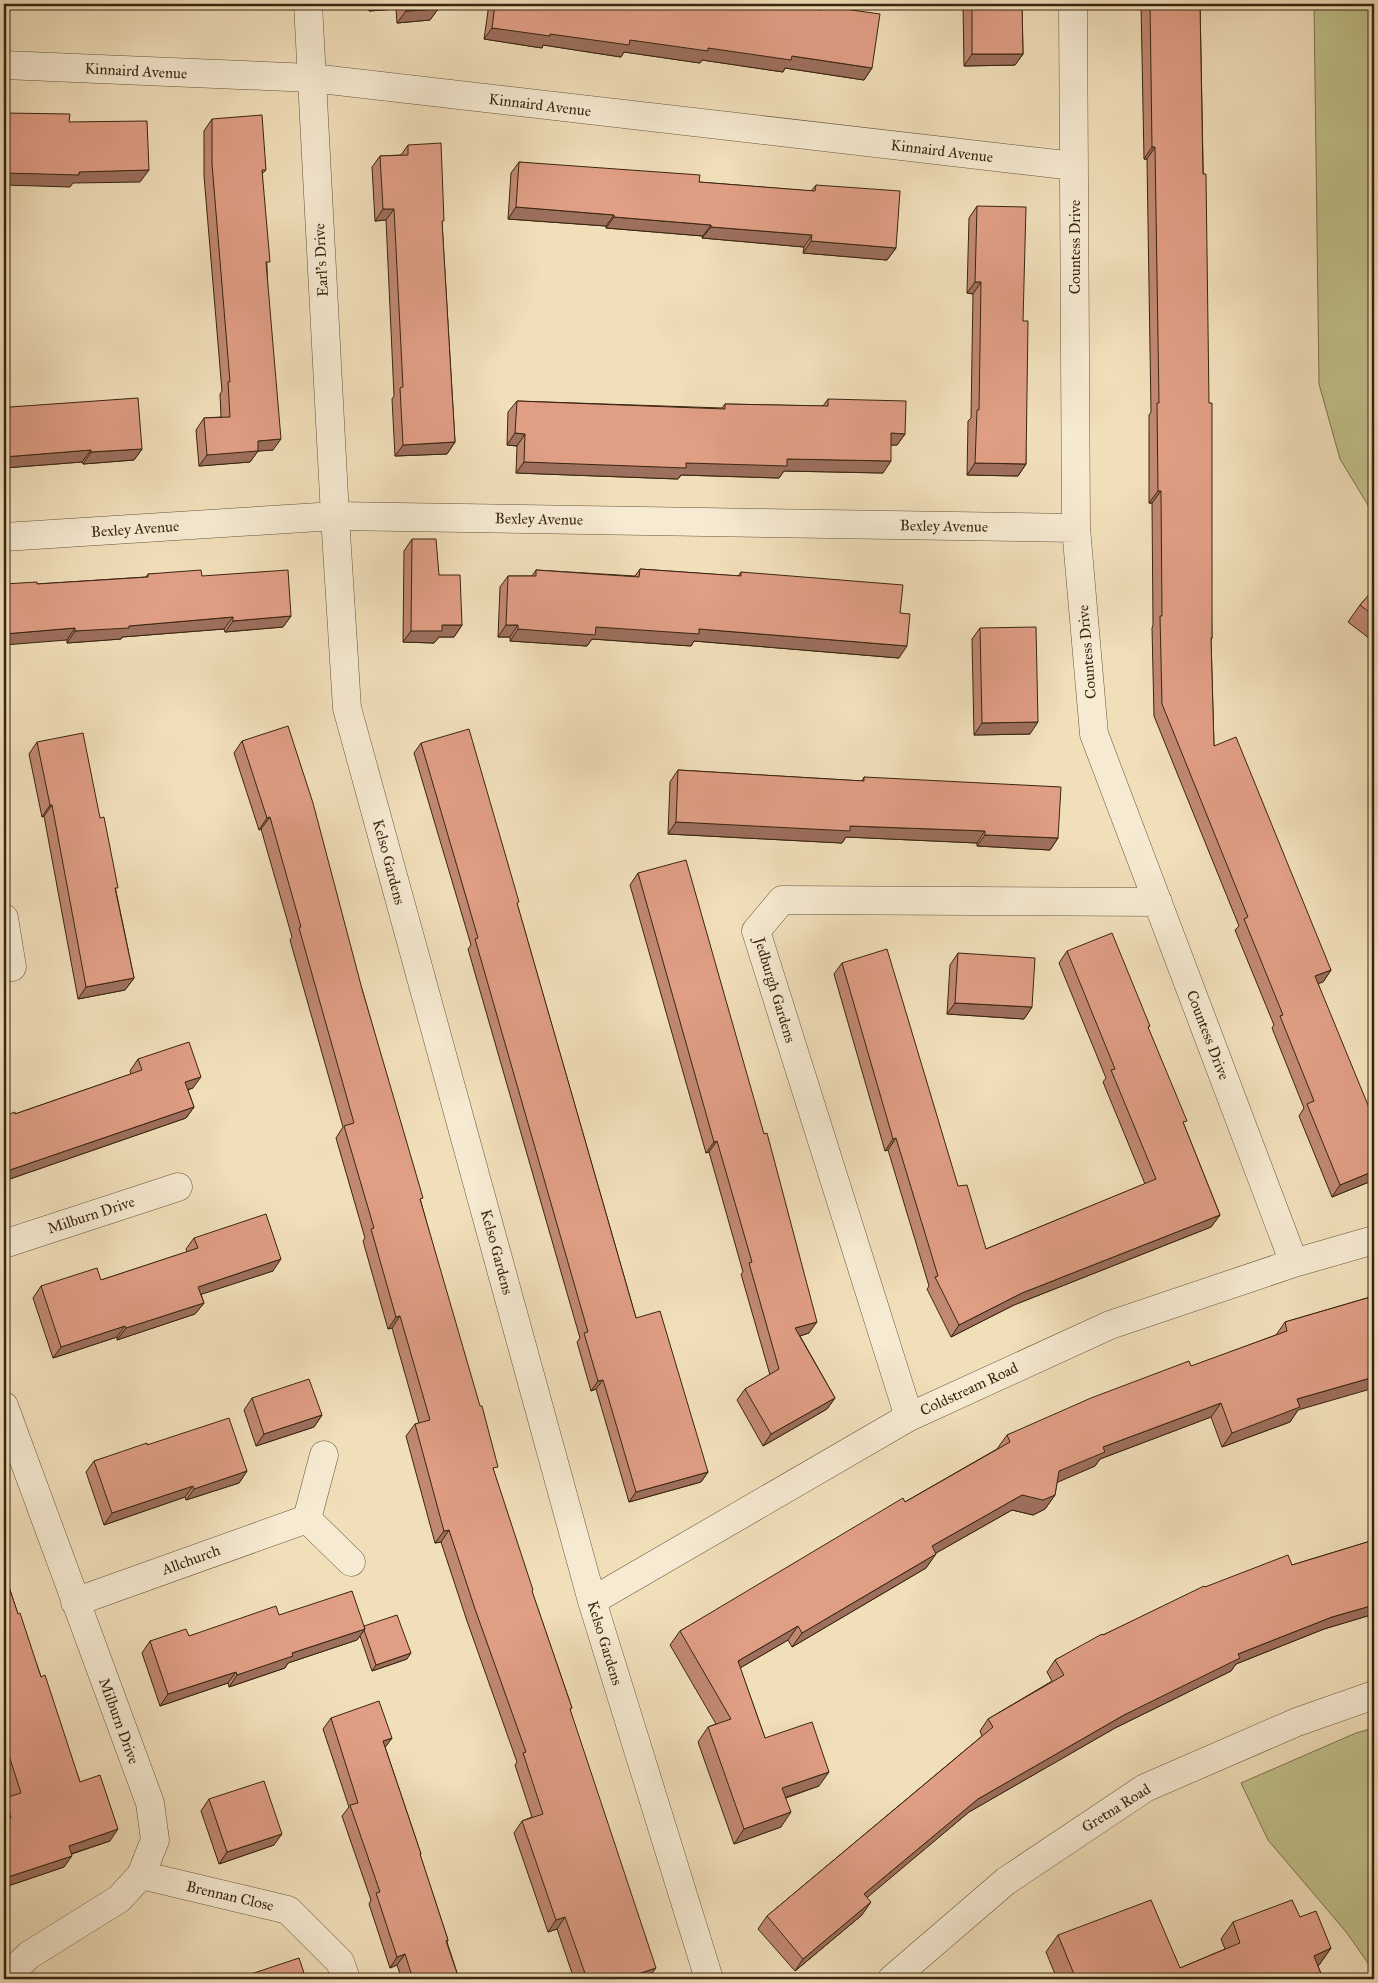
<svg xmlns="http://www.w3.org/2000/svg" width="1378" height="1983" viewBox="0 0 1378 1983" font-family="'IM FELL Great Primer',serif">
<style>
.green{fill:#c0c08b;stroke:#7c724e}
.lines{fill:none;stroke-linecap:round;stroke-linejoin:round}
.minor-casing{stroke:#67543a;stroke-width:29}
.minor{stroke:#f6ead2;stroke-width:28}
.wall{fill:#c18872;stroke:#392510}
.shaded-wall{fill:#9d6f5d;stroke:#392510}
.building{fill:#e09e85;stroke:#392510}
.labels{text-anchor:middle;stroke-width:4;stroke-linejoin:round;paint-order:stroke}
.street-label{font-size:15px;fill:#392510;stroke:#f6ead2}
</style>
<rect width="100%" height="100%" fill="#f1dfba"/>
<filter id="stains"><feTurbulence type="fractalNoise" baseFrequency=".004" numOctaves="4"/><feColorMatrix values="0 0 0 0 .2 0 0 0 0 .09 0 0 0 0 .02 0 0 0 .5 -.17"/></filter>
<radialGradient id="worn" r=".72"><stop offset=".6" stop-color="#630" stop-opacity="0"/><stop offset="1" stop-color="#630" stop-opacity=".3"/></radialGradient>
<path class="green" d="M1314 4H1374V515L1340 459 1319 384Z
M1374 1728V1979L1370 1966 1347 1933 1268 1840 1241 1783 1356 1733Z"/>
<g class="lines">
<defs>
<path id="minor" d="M308 4 335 516 347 708 592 1601 709 1979
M1073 4 1076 528 1094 734 1294 1263
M4 65 312 78 1074 166
M4 537 335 516 1076 528
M4 918 12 967
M4 1244 178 1187
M4 1406 150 1803 155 1840 141 1875 119 1899 29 1955 4 1979
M909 1417 756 931 782 900 1158 902
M324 1455 307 1519 351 1562
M592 1601 909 1417 1110 1325 1294 1263 1374 1240
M75 1602 307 1519
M141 1875 288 1910 340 1962 346 1979
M892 1979 1006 1881 1145 1788 1297 1722 1374 1695"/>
</defs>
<use href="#minor" class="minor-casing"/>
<use href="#minor" class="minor"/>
</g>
<path class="wall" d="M368 4H438V9L430 20 397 23 396 9 369 11Z
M489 4H783L820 9 823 6 872 68 864 80 785 68 783 72 702 60 700 63 624 52 621 57 543 45 542 48 484 39Z
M963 4H1022L1023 54 1015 65 964 66Z
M1141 4H1200L1212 638 1211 640 1214 746 1331 970 1323 982 1318 983 1374 1180 1332 1197 1299 1116 1304 1108 1272 1028 1274 1025 1235 930 1239 926 1154 716 1152 628 1153 625 1152 503H1149V415L1151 412 1147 159H1144Z
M212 119 266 170 262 174 267 267 273 450 258 451 250 462 199 466 196 430 204 418 221 417 220 394 222 391 204 176V131Z
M408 145 442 223 455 442 447 454 395 456 392 399 394 396 386 220 375 221 372 167 380 156 401 155Z
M519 162 699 182 811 191 816 185 896 248 887 260 803 253 804 247 702 238 703 236 606 228V226L508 219 511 173Z
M977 206 1023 321 1026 464 1018 476 967 475 968 421 971 418 973 294 967 293 969 218Z
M828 399 905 434 897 445H891L883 473 784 471 779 478 681 475 678 479 516 473 517 446 507 445 508 412 517 401 722 408 725 404 823 406Z
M10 407 142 449 134 460 83 464 82 462 4 468V410H8Z
M412 539 439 575 462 625 454 637H439L434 643 403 642 404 551Z
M640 569 738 576 741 572 900 613 899 658 694 641 691 646 592 639 587 646 510 641V637H498L500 587 508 576H532L536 570 635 576Z
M148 574 202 576 291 616 283 627 225 632 224 629 122 637 121 639 67 643V640L37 584 146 577Z
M1374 589V642L1348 622 1360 605Z
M980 628 1030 734 974 735 972 639Z
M242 741 362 989 421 1202 494 1472 532 1592 572 1708 570 1710 648 1979H574L557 1929 548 1932 514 1833 522 1821 532 1817 515 1765 517 1762 467 1621 441 1542 435 1543 406 1436 415 1424 419 1423 392 1328 388 1329 363 1241 365 1238 336 1138 343 1127 290 940 292 937 261 829 259 830 234 753Z
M37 742 100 818 116 891 134 978 125 990 78 999 44 816 42 817 29 754Z
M421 743 517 904 636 1318 708 1472 701 1482 629 1502 596 1389 591 1391 577 1342 580 1338 468 949 471 945 414 753Z
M678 770 862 781 864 777 1058 838 1050 850 977 846V843L846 837 842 843 668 834 670 782Z
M638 873 809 1333 800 1336 835 1398 827 1409 763 1446 737 1400 745 1389 770 1375 741 1274 743 1272 709 1152 706 1153 630 885Z
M1067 951 1150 1026 1148 1028 1184 1125 1220 1215 1211 1227 1014 1305 951 1337 927 1289 929 1286 888 1150 885 1151 834 974 842 963 958 1186 986 1249 1145 1184 1103 1082 1106 1078 1059 963Z
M958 953 1032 1007 1024 1019 947 1014 950 965Z
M138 1059 193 1088 188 1090 194 1107 186 1118 4 1181V1116L15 1114 131 1074 130 1071Z
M194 1238 273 1271 201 1294 204 1303 195 1314 117 1340V1337L53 1358 33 1298 41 1286 101 1280 187 1252 186 1249Z
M1374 1296 1290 1422 1222 1447 1211 1417 1100 1459 1095 1466 1057 1482 1055 1495 1045 1509 1033 1515 1012 1510 936 1553 926 1568 792 1647 788 1640 740 1668 765 1738 819 1786 786 1798 781 1827 734 1844 698 1742 708 1727 716 1724 670 1645 680 1631 997 1449 1007 1435 1276 1335 1285 1322Z
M252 1398 322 1415 314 1427 256 1446 244 1410Z
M147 1445 247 1471 239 1483 186 1500 185 1497 104 1525 86 1472 94 1461Z
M1374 1540V1614L1324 1629 1236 1664 1231 1671 1115 1728 969 1812 867 1897 862 1915 795 1971 758 1929 767 1916 982 1736 980 1731 988 1719 1052 1681 1047 1672 1055 1660 1103 1635 1205 1587 1292 1565Z
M4 1572 18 1614 80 1782 110 1841 72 1854 64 1867 5 1887 4 1888V1800L5 1798 10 1796 4 1776Z
M279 1615 364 1626 407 1659 372 1671 360 1636 357 1640 288 1663 285 1668 229 1687 228 1683 160 1706 142 1653 150 1641 189 1636Z
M331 1718 392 1738 385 1747 421 1854 420 1855 448 1940 447 1942 459 1979H402L397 1965 390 1968 369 1904 371 1900 342 1816 349 1807 323 1729Z
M209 1799 274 1845 219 1864 201 1811Z
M1300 1917 1331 1948 1319 1965 1318 1966 1323 1979H1057L1046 1952 1058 1935 1180 1968 1225 1949 1221 1939 1233 1922Z"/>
<path class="shaded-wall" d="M193 4H228L191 6Z
M374 4H400L396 9 369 11Z
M438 9 430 20 397 23 406 11Z
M492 28 630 40 792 56 872 68 864 80 785 68 783 72 702 60 700 63 624 52 621 57 543 45 542 48 484 39Z
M972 54H1023L1015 65 964 66Z
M1152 147H1155L1147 159H1144Z
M149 170 140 182 73 183 70 187 4 185V173Z
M516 207 614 215 606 226 508 219Z
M383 209H394L386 220 375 221Z
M614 217 711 225 703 236 606 228Z
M711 227 812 235 804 247 702 238Z
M811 241 896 248 887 260 803 253Z
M975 282H981L973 294 967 293Z
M515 433 525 434 517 446 507 445Z
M891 433 905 434 897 445H883Z
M281 439 273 450 258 451 250 462 199 466 207 455 258 441Z
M455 442 447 454 395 456 403 445Z
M142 449 134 460 83 464 91 452Z
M91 450 82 462 4 468V457Z
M787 459 891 461 883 473 784 471 779 478 681 475 678 479 516 473 524 462 686 463Z
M975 463 1026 464 1018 476 967 475Z
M1158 491H1161L1152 503H1149Z
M291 616 283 627 225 632 233 621Z
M233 617 224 629 122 637 121 639 67 643 75 631 129 626Z
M442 625H462L454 637H439L434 643 403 642 411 631Z
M506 625H518L510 637H498Z
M596 627 699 629 907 646 899 658 694 641 691 646 592 639 587 646 510 641 518 629Z
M75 628 67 640 4 645V634Z
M1038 722 1030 734 974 735 982 723Z
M50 805H52L44 816 42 817Z
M270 817 261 829 259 830 267 818Z
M676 822 850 826 985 831 977 843 846 837 842 843 668 834Z
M985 835 1058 838 1050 850 977 846Z
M1331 970 1323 982 1307 988 1315 976Z
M134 978 125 990 78 999 86 987Z
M955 1003 1032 1007 1024 1019 947 1014Z
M201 1077 193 1088 177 1093 185 1082Z
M194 1107 186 1118 4 1181V1172Z
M896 1138 888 1150 885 1151 893 1139Z
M717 1141 709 1152 706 1153 714 1142Z
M1374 1171V1180L1332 1197 1340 1185Z
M1220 1215 1211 1227 1014 1305 951 1337 959 1325 1022 1293Z
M281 1259 273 1271 190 1298 198 1287Z
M204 1303 195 1314 117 1340 126 1328Z
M400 1316 392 1328 388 1329 396 1317Z
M817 1322 809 1333 787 1340 795 1328Z
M125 1326 117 1337 53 1358 61 1347Z
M1374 1377V1388L1298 1410 1290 1422 1222 1447 1232 1433 1297 1399Z
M603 1380 596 1389 591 1391 598 1381Z
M835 1398 827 1409 763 1446 771 1434Z
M1221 1403 1211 1417 1100 1459 1095 1466 1049 1486 1059 1471 1103 1447Z
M322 1415 314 1427 256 1446 264 1434Z
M247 1471 239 1483 186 1500 194 1489Z
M708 1472 701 1482 629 1502 636 1492Z
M193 1486 185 1497 104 1525 112 1513Z
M1022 1495H1055L1045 1509 1033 1515 1012 1510 922 1561 932 1546Z
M449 1530 441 1542 435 1543 444 1531Z
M936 1554 926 1568 792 1647 802 1633Z
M1374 1605V1614L1324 1629 1236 1664 1231 1671 1115 1728 969 1812 856 1907 864 1894 978 1799 1124 1715 1238 1654 1332 1617Z
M798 1626 788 1640 728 1675 738 1661Z
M365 1629 357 1640 288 1663 285 1668 229 1687 237 1675 292 1653Z
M411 1653 407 1659 372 1671 376 1665Z
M236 1672 228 1683 160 1706 168 1694Z
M392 1738 384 1749 383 1741Z
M829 1772 819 1786 772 1802 782 1788Z
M791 1812 781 1827 734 1844 744 1829Z
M118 1829 110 1841 61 1857 69 1846Z
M282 1834 274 1845 219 1864 227 1852Z
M72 1856 64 1867 5 1887 4 1888V1882L8 1877Z
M871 1902 862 1915 795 1971 803 1959Z
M565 1917 557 1929 548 1932 556 1920Z
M1331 1948 1319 1965 1302 1973 1314 1956Z
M405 1954 397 1965 390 1968 397 1957Z
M656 1968 648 1979H622Z"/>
<path class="building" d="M405 4H438V9L406 11Z
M495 4H783L822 10 823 6 880 14 872 68 792 56 791 60 708 48V51L630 40 629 45 550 34V36L492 28Z
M972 4H1022L1023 54H972Z
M1150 4H1200L1203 174H1206L1209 403H1212V638H1211L1214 746 1236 737 1331 970 1315 976 1370 1110 1374 1109V1171L1340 1185 1307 1104 1314 1101 1280 1016 1283 1015 1244 919 1248 917 1162 704 1160 616H1162L1161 491H1158L1157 403H1159L1155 147H1152Z
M4 113 70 114 69 122 147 121 149 170 79 172V175L4 173Z
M262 115 266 170H262L270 262H266L281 439 258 441V451L207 455 204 418 230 417 228 382H230L212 164V119Z
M441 143 444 221H442L455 442 403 445 400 388 403 387 394 209H383L380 156 408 155V145Z
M519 162 700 175 699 182 815 191 816 185 900 191 896 248 811 241 812 235 711 227V225L614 217V215L516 207Z
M977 206 1026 207 1023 321H1028L1026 464 975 463 977 410H979L981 282H975Z
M138 398 142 449 91 452V450L4 457V410L10 409V407Z
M828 399 906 401 905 434 891 433V461L787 459V466L686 463V468L524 462 525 434 515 433 517 401 725 409V404L828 406Z
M412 539H436L439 575H460L462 625H442V631H411Z
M640 569 741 576V572L903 585 900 613 910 614 907 646 699 629V634L596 627 595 635 518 629V625H506L508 576H536V570L639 577Z
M201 570 202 576 288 570 291 616 233 621V617L129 626V628L75 631V628L4 634V584L37 582V584L148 577V574Z
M1374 589V616L1360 605Z
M1036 627 1038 722 982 723 980 628Z
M288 726 313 803 362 989 423 1198 420 1199 480 1406H482L498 1467 493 1468 533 1590 532 1591 572 1708 570 1709 656 1968 622 1979H587L565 1917 556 1920 522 1821 543 1814 523 1753 526 1752 475 1609 449 1530 444 1531 415 1424 430 1420 400 1316 396 1317 371 1229 374 1228 344 1126 354 1123 299 928 301 927 270 817 267 818 242 741Z
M469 729 519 902 517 903 636 1318 660 1311 708 1472 636 1492 603 1380 598 1381 584 1333 588 1332 475 939 478 938 421 743Z
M83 733 100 818 104 817 118 888H115L134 978 86 987 52 805H50L37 742Z
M678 770 864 781V777L1061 787 1058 838 985 835V831L850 826V831L676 822Z
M686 860 764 1134 767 1133 817 1322 795 1328 835 1398 771 1434 745 1389 779 1369 749 1263 752 1262 717 1141 714 1142 638 873Z
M1112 933 1150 1026 1148 1027 1187 1121 1183 1122 1220 1215 1022 1293 959 1325 935 1277 938 1276 896 1138 893 1139 842 963 887 949 958 1186 967 1185 986 1249 1156 1179 1111 1070 1115 1069 1067 951Z
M958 953 1035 958 1032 1007 955 1003Z
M189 1042 201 1077 185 1082 194 1107 4 1172V1116L15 1112V1114L142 1070 138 1059Z
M266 1214 281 1259 198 1287 204 1303 126 1328 125 1326 61 1347 41 1286 97 1268 101 1280 198 1248 194 1238Z
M1374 1296V1377L1297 1399 1300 1407 1232 1433 1221 1403 1103 1447 1105 1452 1059 1471 1055 1495 1043 1500 1022 1495 932 1546 936 1554 802 1633 798 1626 738 1661 765 1738 812 1722 829 1772 782 1788 791 1812 744 1829 708 1727 731 1719 680 1631 903 1498 905 1502 1010 1442 1007 1435 1091 1398 1189 1361 1191 1366 1287 1331 1285 1322Z
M309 1379 322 1415 264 1434 252 1398Z
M229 1418 247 1471 194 1489 193 1486 112 1513 94 1461 147 1443V1445Z
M1374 1540V1605L1332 1617 1238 1654 1240 1658 1124 1715 978 1799 864 1894 871 1902 803 1959 767 1916 993 1727 988 1719 1064 1675 1055 1660 1102 1634 1103 1635 1204 1586 1205 1587 1288 1555 1292 1565Z
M4 1572 18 1614 20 1613 41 1677 45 1675 80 1782 100 1775 118 1829 69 1846 72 1856 8 1877 9 1880 4 1882V1820L11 1818 5 1798 21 1793 4 1740Z
M352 1591 365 1629 292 1653 293 1656 237 1675 236 1672 168 1694 150 1641 186 1629 189 1636 276 1606 279 1615Z
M397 1615 411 1653 376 1665 364 1630 365 1629 364 1626Z
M379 1701 392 1738 383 1741 421 1854H420L448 1940 446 1941 459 1979H413L405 1954 397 1957 376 1893 380 1892 350 1805 358 1803 331 1718Z
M264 1781 282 1834 227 1852 209 1799Z
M1151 1900 1180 1968 1240 1943 1233 1922 1292 1900 1300 1917 1316 1911 1331 1948 1314 1956 1323 1979H1076L1058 1935Z
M299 1958 306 1979H236Z
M197 1973 199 1979H177Z"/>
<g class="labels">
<g class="street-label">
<text transform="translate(136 71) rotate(3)" y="5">Kinnaird Avenue</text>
<text transform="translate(540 105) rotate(7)" y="5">Kinnaird Avenue</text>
<text transform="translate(942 151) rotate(7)" y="5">Kinnaird Avenue</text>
<text transform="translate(1075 247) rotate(-90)" y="5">Countess Drive</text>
<text transform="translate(321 260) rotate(-93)" y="5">Earl's Drive</text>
<text transform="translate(539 519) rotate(1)" y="5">Bexley Avenue</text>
<text transform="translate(944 526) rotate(1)" y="5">Bexley Avenue</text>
<text transform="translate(135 529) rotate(-4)" y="5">Bexley Avenue</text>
<text transform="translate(1087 652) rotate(-95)" y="5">Countess Drive</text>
<text transform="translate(389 862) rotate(75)" y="5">Kelso Gardens</text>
<text transform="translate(775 990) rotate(73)" y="5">Jedburgh Gardens</text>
<text transform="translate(1208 1035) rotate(69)" y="5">Countess Drive</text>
<text transform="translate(91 1215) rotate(-18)" y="5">Milburn Drive</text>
<text transform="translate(497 1252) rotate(75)" y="5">Kelso Gardens</text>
<text transform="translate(969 1389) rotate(-25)" y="5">Coldstream Road</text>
<text transform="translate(191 1560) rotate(-20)" y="5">Allchurch</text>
<text transform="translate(605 1643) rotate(73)" y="5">Kelso Gardens</text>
<text transform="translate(119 1721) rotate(70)" y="5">Milburn Drive</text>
<text transform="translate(1116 1808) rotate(-32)" y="5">Gretna Road</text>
<text transform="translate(230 1896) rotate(13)" y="5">Brennan Close</text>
</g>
</g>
<rect width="1378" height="1983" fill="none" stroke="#f1dfba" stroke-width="20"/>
<rect x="5" y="5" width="1368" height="1973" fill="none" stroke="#392510" stroke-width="2.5"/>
<rect x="10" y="10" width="1358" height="1963" fill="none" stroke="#392510"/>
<rect width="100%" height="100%" filter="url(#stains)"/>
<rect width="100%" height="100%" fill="url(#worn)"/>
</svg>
